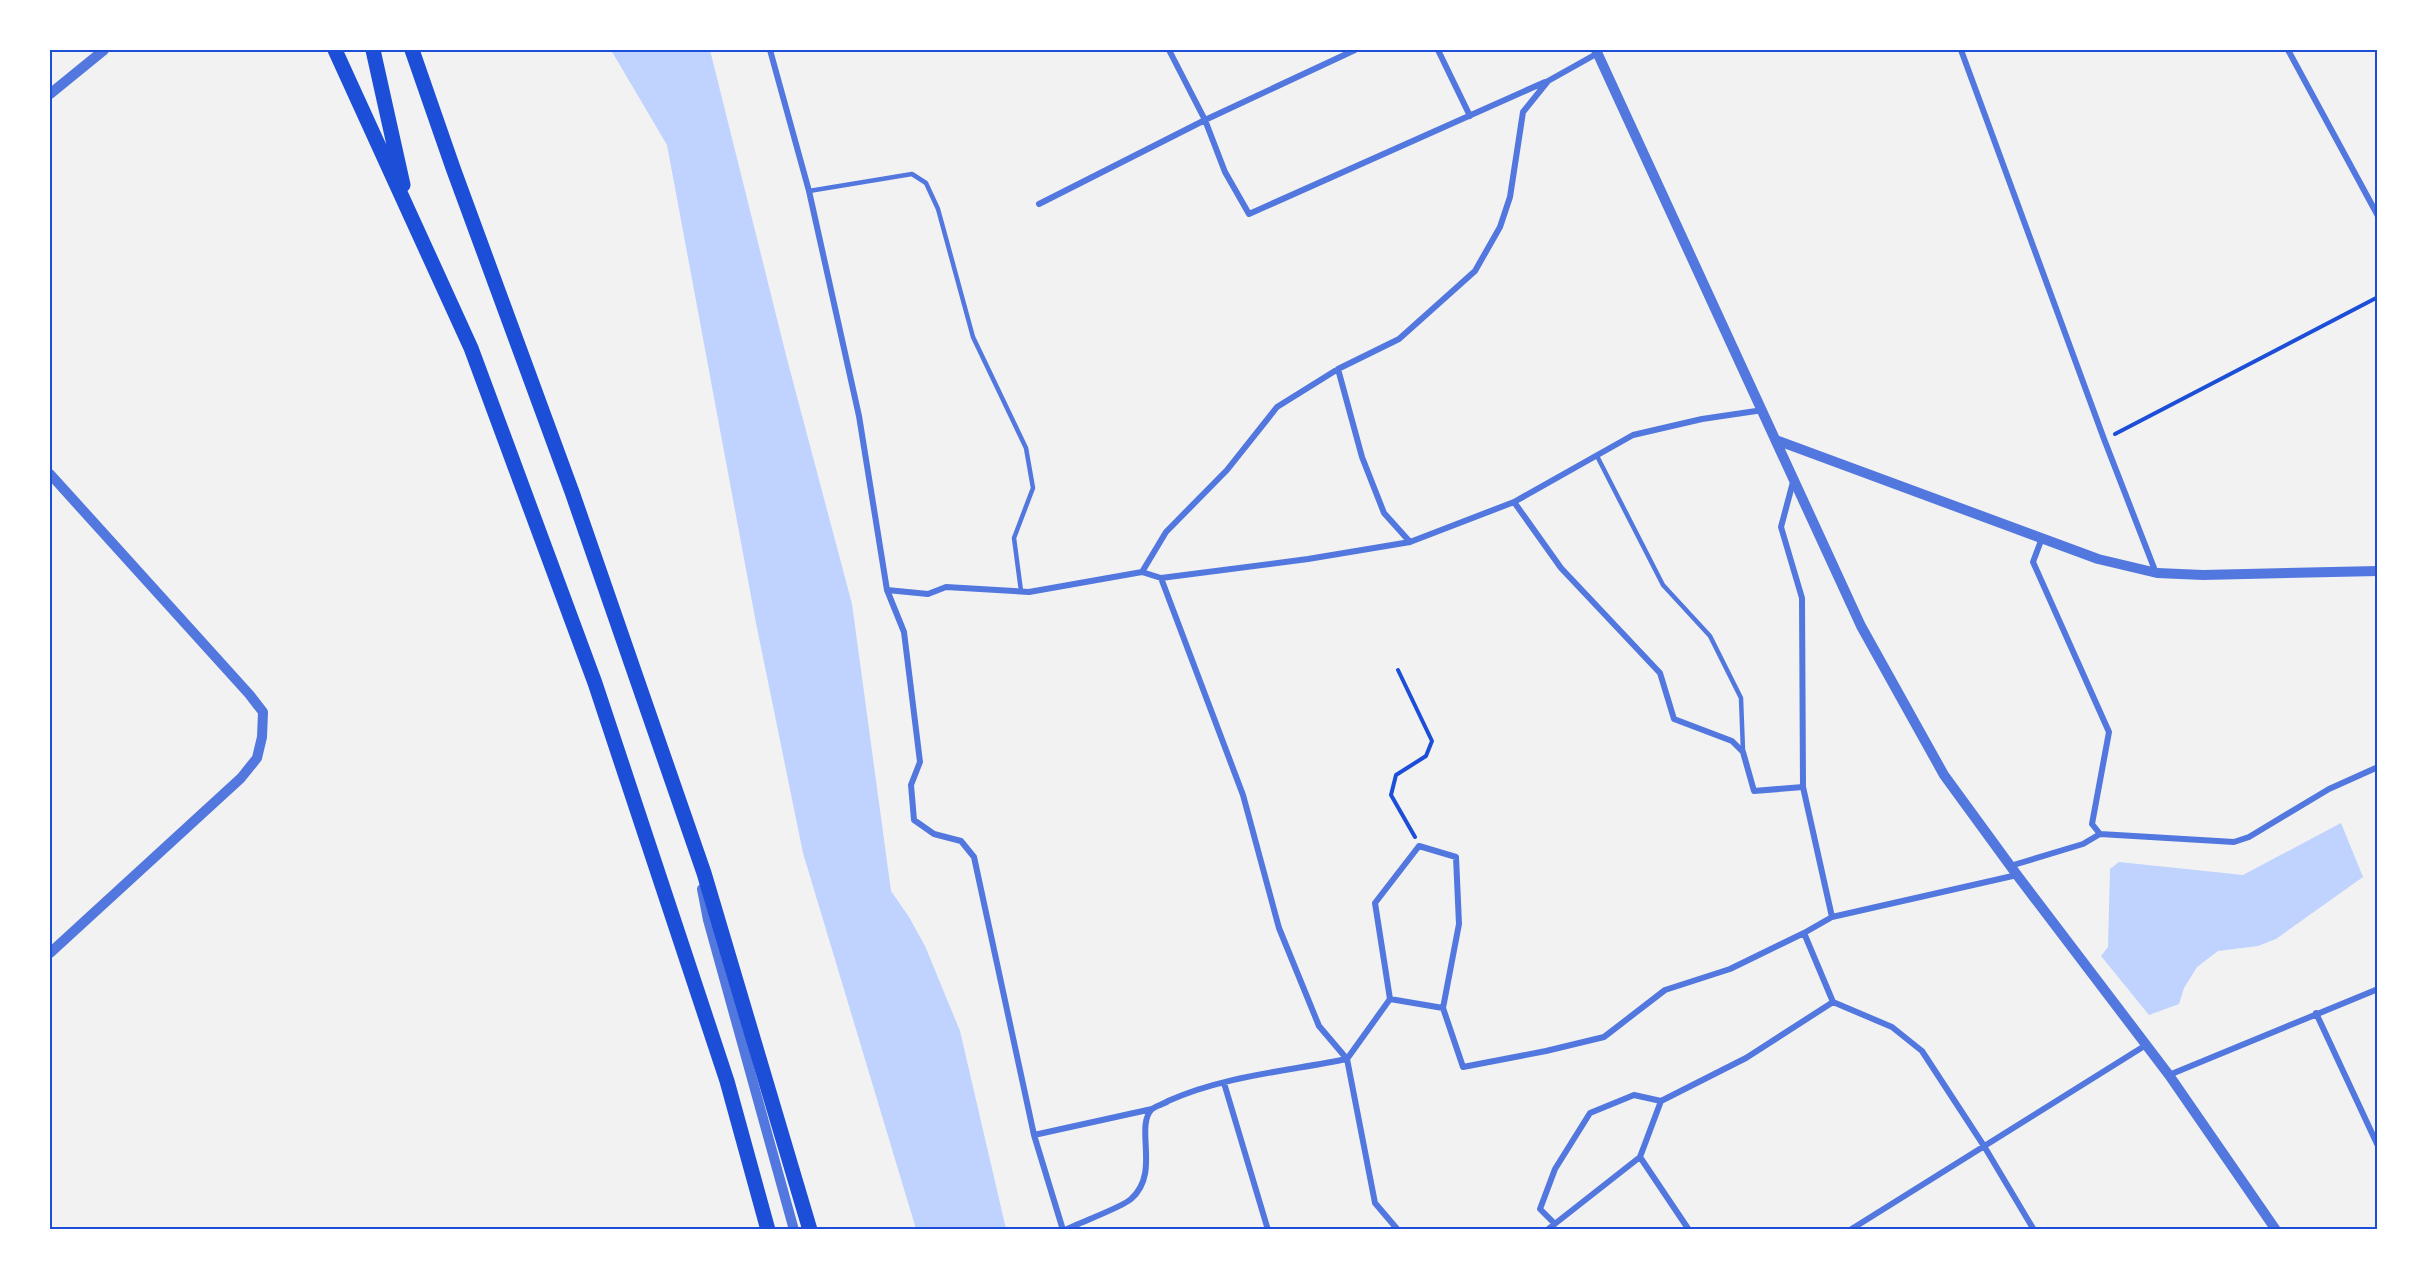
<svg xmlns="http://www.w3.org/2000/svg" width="2427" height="1279" viewBox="0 0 2427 1279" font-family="Helvetica,sans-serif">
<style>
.water{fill:#bfd3fe}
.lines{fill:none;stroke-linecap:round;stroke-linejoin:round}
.path{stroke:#1d4ed8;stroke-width:4}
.service{stroke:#5277de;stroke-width:4.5}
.minor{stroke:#5277de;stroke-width:6}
.tertiary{stroke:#5277de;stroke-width:10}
.primary{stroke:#1d4ed8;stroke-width:15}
.neatline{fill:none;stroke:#1d4ed8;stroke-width:2}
</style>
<rect width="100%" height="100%" fill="#f2f2f2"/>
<path class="water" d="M611 50H710L787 359 852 604 891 891 909 917 925 946 960 1031 1006 1229H916L803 853 756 623 667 145Z
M2341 823 2363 877 2276 939 2258 946 2218 951 2197 967 2184 988 2179 1004 2149 1015 2101 956 2108 947 2110 869 2119 862 2243 875Z"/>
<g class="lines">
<path class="path" d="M2115 434 2378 297
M1398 670 1432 741 1426 756 1396 775 1391 795 1415 837"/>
<path class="service" d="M809 191 912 174 926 183 938 209 973 337 1026 448 1033 488 1014 538 1021 591
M1597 456 1663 585 1710 636 1741 698 1743 751"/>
<path class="minor" d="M770 50 809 191 859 416 887 590 904 632 920 762 911 785 914 820 934 834 961 841 974 857 1034 1135 1063 1230
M1169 50 1205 120 1225 172 1249 214 1545 82
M1438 50 1470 116
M1961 50 2104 439 2156 573
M2288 50 2378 216
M1039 204 1205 120 1355 50
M1338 369 1362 457 1384 513 1410 542
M1793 482 1781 527 1802 598 1803 787 1832 917
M1514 502 1561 568 1660 673 1674 719 1732 741 1743 752 1754 791 1803 787
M2042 538 2033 562 2109 732 2092 824 2100 834
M1142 572 1166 532 1227 470 1277 407 1338 369 1399 339 1475 271 1500 227 1510 197 1523 112 1548 81 1598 53
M1161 578 1243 795 1279 928 1319 1026 1347 1059 1375 1203 1398 1230
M887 590 928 594 946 587 1029 592 1142 572 1161 578 1308 559 1410 542 1514 502 1633 435 1702 419 1763 410
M2010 866 2083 844 2100 834 2234 842 2249 837 2329 789 2378 767
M2017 875 1832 917 1804 933 1833 1002 1892 1027 1922 1051 1984 1146 2034 1230
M1390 999 1443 1008
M2316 1013 2378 1146
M2169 1075 2378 989
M1224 1083 1268 1230
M1034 1135 1152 1109
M1640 1157 1689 1230
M1555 1224 1540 1209 1555 1169 1590 1113 1634 1095 1661 1101
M1065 1230C1078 1223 1123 1207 1131 1199 1161 1173 1134 1127 1152 1109 1156 1106 1164 1104 1168 1101 1223 1076 1288 1071 1347 1059L1390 999 1375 903 1419 846 1456 857 1459 924 1443 1008 1463 1067 1546 1051 1604 1037 1665 990 1730 969 1804 933
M1547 1230 1640 1157 1661 1101 1746 1058 1833 1002
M1850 1230 2146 1045"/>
<path class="tertiary" d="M1596 50 1861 626 1944 775 2017 875 2169 1075 2276 1230
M50 94 104 50
M1776 440 2098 559 2157 573 2203 575 2378 571
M50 474 249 694 263 712 262 737 257 758 241 778 50 953
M702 889 708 920 794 1230"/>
<path class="primary" d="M335 50 471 348 595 683 727 1081 768 1230
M373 50 403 185
M412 50 453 168 572 492 704 873 810 1230"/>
</g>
<rect width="2427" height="1279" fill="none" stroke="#ffffff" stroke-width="102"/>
<rect x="51" y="51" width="2325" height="1177" class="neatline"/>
</svg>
